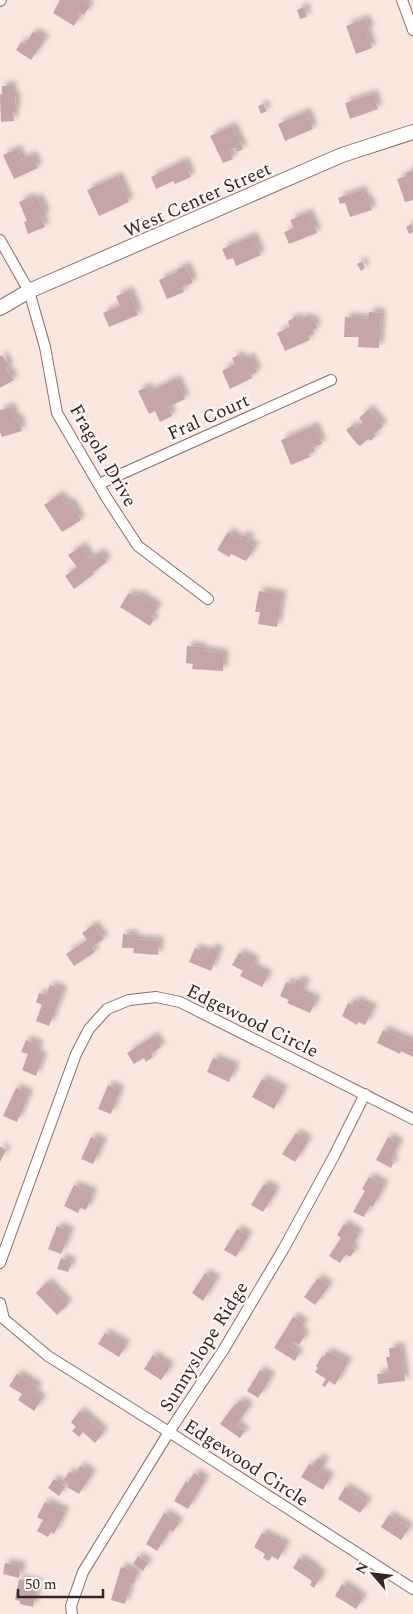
<svg xmlns="http://www.w3.org/2000/svg" width="413" height="1614" viewBox="0 0 413 1614" font-family="Spectral,serif">
<style>
.building{fill:#c6a5a9;filter:url(#shadow)}
.lines{fill:none;stroke-linecap:round;stroke-linejoin:round}
.street-casing{stroke:#8a6e64;stroke-width:12}
.secondary-casing{stroke:#8a6e64;stroke-width:16}
.street{stroke:#fff;stroke-width:10}
.secondary{stroke:#fff;stroke-width:14}
.labels{text-anchor:middle;stroke-width:4.5;stroke-linejoin:round;paint-order:stroke}
.street-label{font-size:19px;fill:#322622;stroke:#fef7f5}
</style>
<defs>
<filter id="shadow"><feDropShadow dx="4.5" dy="-4.5" stdDeviation="2.5" flood-color="#0004"/></filter>
</defs>
<rect width="100%" height="100%" fill="#fae7e0"/>
<path class="building" d="M60 0H86L84 2 90 6 84 15 79 12 77 14 80 16 74 26 53 13Z
M304 7 307 17 300 19 297 10Z
M365 19 370 30 366 32 372 48 356 54 346 26Z
M33 32 45 39 31 60 16 50 21 42 25 44Z
M2 86H12V95H15L16 111H13L14 121 1 122 0 94H2Z
M373 94 378 109 350 119 345 103Z
M263 104 267 111 261 114 258 106Z
M306 112 313 129 285 141 278 124Z
M232 126 243 149 237 152 235 148 229 150 233 159 223 163 210 136Z
M17 149 21 160 32 155 38 168 14 179 3 155Z
M184 161 191 177 175 184 173 181 156 189 151 177Z
M413 170V200L405 202 397 179 407 176 406 173Z
M118 176 129 202 99 216 87 190Z
M362 190 365 200 368 199 372 210 350 217 345 203 340 204 338 198Z
M30 197 32 201 38 198 46 215 41 217 45 227 28 234 24 222 27 221 19 202Z
M308 213 317 233 289 244 284 232 294 228 290 220Z
M412 224 413 232 409 234 406 227Z
M252 236 261 255 236 266 233 258 227 260 222 249Z
M362 261 365 268 361 271 357 264Z
M186 266 193 283 182 287 184 292 167 299 159 280 177 272 176 270Z
M129 291 138 315 109 327 103 313 120 306 116 296Z
M369 312 381 313 379 348 358 347 359 337H344L345 317 369 319Z
M296 317 298 321 307 317 309 321 313 319 317 328 312 330 314 333 308 336 310 340 285 351 277 333 290 327 288 321Z
M2 355 9 366 6 368 14 380 0 388V356Z
M239 355 242 361 250 357 257 372 251 375 252 378 230 389 222 371 235 364 232 358Z
M176 379 185 399 168 407 172 416 160 422 155 411 149 414 138 391 147 387 149 392Z
M11 407 15 419 18 418 22 431 2 437 0 432V410Z
M369 409 383 426 374 434 376 436 370 441 368 439 360 446 357 444 346 430 353 425 356 428 363 423 359 418Z
M314 426 322 444 313 447 315 451 309 453 310 457 291 465 281 440Z
M60 495 66 504 70 502 81 520 62 532 44 505Z
M228 532 240 540 243 535 250 538 247 542 255 547 246 561 231 554 229 557 217 550Z
M82 546 90 559 100 552 107 562 93 572 94 574 74 589 65 576 77 567 68 555Z
M259 591 282 595 277 627 258 624 260 612H255Z
M129 593 135 597 137 594 158 607 151 617 154 619 150 626 120 607Z
M187 646 201 647V650L224 654 223 671 192 669 193 664 186 663Z
M94 925 104 939 92 947 95 952 74 966 66 954 87 940 82 933Z
M123 934 134 935 133 939 159 941 158 955 133 953 134 948H122Z
M195 948 209 953 211 948 219 951 211 971 189 962Z
M239 953 255 961 252 967 268 975 262 987 240 976 243 971 232 965Z
M297 980 306 983 301 993 316 1000 310 1013 287 1003 289 1000 280 996 286 982 294 985Z
M50 985 63 991 49 1026 36 1021 42 1005 36 1002 39 993 46 995Z
M355 1000 373 1009 365 1025 358 1022 357 1025 342 1016 348 1003 352 1005Z
M383 1030 406 1040V1039L413 1042V1057L401 1051 400 1054 377 1043Z
M154 1036 161 1047 151 1054 153 1057 146 1062 144 1058 134 1064 127 1053Z
M26 1040 39 1045 36 1054 43 1057 36 1076 22 1070 28 1054 21 1052Z
M213 1058 235 1067 229 1082 207 1072Z
M262 1079 284 1090 274 1109 252 1097Z
M108 1085 120 1090 111 1114 98 1109Z
M16 1088 29 1094 17 1122 3 1116Z
M296 1133 308 1141 295 1162 282 1154Z
M91 1137 103 1142 93 1164 81 1159Z
M388 1137 399 1143 391 1160 394 1161 391 1168 376 1160Z
M0 1146 6 1150 0 1162Z
M369 1177 384 1185 373 1207 370 1206 364 1217 353 1212 365 1191 362 1189Z
M264 1184 276 1191 263 1212 251 1205Z
M74 1185 93 1193 86 1210 80 1208 78 1213 64 1206Z
M344 1224 359 1234 351 1247 355 1250 350 1257 346 1254 340 1263 329 1256 341 1238 337 1235Z
M57 1226 70 1232 61 1254 48 1249Z
M237 1229 248 1236 236 1257 224 1250Z
M61 1258 72 1262 68 1272 57 1269Z
M205 1273 216 1280 203 1301 192 1293Z
M318 1278 329 1286 315 1305 304 1297Z
M47 1282 68 1304 57 1315 36 1293Z
M293 1317 304 1323 299 1331 305 1335 299 1345 294 1341 290 1347 299 1353 295 1361 274 1348Z
M105 1333 126 1345 119 1357 98 1344Z
M400 1347 405 1381 378 1384 377 1374 389 1373 386 1357H390L389 1348Z
M327 1352 348 1362 335 1385 329 1381 325 1387 322 1385 326 1379 315 1372 318 1368 316 1366 322 1356 324 1357Z
M153 1355 170 1367 161 1380 144 1369Z
M260 1370 271 1377 258 1398 247 1391Z
M17 1374 38 1387 34 1393 42 1399 34 1411 18 1400 22 1394 9 1386Z
M240 1401 249 1407 236 1425 245 1431 240 1438 220 1424 235 1404 236 1405Z
M80 1411 104 1432 95 1443 83 1432 79 1437 72 1431 76 1427 71 1422Z
M318 1458 325 1462 319 1471 330 1477 323 1490 301 1477 309 1464 313 1466Z
M80 1466 92 1474 79 1494 67 1487 68 1484 63 1481 69 1472 75 1475Z
M194 1473 205 1480 188 1509 174 1501 186 1481 188 1483Z
M54 1479 65 1487 59 1496 48 1488Z
M345 1487 368 1502 360 1513 338 1499Z
M45 1502 65 1512 54 1534 51 1532 48 1537 37 1531 43 1520 37 1517Z
M164 1513 179 1522 173 1532 170 1530 157 1551 146 1544Z
M389 1515 409 1528 401 1540 381 1527Z
M262 1533 286 1545 278 1560 272 1556 269 1561 263 1558 265 1554 254 1547Z
M138 1556 148 1563 143 1571 133 1564Z
M299 1558 315 1568 314 1570 322 1575 314 1588 310 1585 312 1581 293 1568Z
M5 1563 21 1566 19 1578 3 1574Z
M121 1567 137 1572 134 1583H131L125 1604 111 1600Z
M19 1579 38 1583 33 1607 20 1604V1601L15 1600Z
M342 1584 363 1598 356 1609 335 1596Z"/>
<g class="lines">
<defs>
<path id="street" d="M402 0 413 30
M0 1 1 0
M0 240 29 291 45 347 57 413 106 497 138 546 208 599
M99 484 331 380
M0 1263 76 1054 89 1029 107 1009 129 1000 156 997 180 1002 413 1119
M0 1303 4 1319 48 1356 169 1432 413 1589
M72 1614 71 1606 83 1572 169 1432 224 1349 284 1248 334 1156 365 1094"/>
<path id="secondary" d="M0 308 29 291 342 155 413 132"/>
</defs>
<use href="#street" class="street-casing"/>
<use href="#secondary" class="secondary-casing"/>
<use href="#street" class="street"/>
<use href="#secondary" class="secondary"/>
</g>
<g class="labels">
<g class="street-label">
<text transform="translate(197 199) rotate(-24)" y="7">West Center Street</text>
<text transform="translate(208 416) rotate(-24)" y="7">Fral Court</text>
<text transform="translate(104 455) rotate(60)" y="7">Fragola Drive</text>
<text transform="translate(253 1020) rotate(26)" y="7">Edgewood Circle</text>
<text transform="translate(203 1346) rotate(-58)" y="7">Sunnyslope Ridge</text>
<text transform="translate(247 1462) rotate(33)" y="7">Edgewood Circle</text>
</g>
</g>
<g transform="translate(373 1574) rotate(298)" stroke="#fef7f5" stroke-width="4" paint-order="stroke">
<path d="M0-4L9 19L0 12L-9 19Z" fill="#322622"/>
<text y="-8" font-size="14" font-weight="bold" text-anchor="middle" fill="#322622">N</text>
</g>
<path d="M18 1589v8h85v-8" fill="none" stroke="#322622" stroke-width="2.5"/>
<text x="25" y="1589" font-size="15" fill="#322622" stroke="#fef7f5" stroke-width="4" paint-order="stroke">50 m</text>
</svg>
